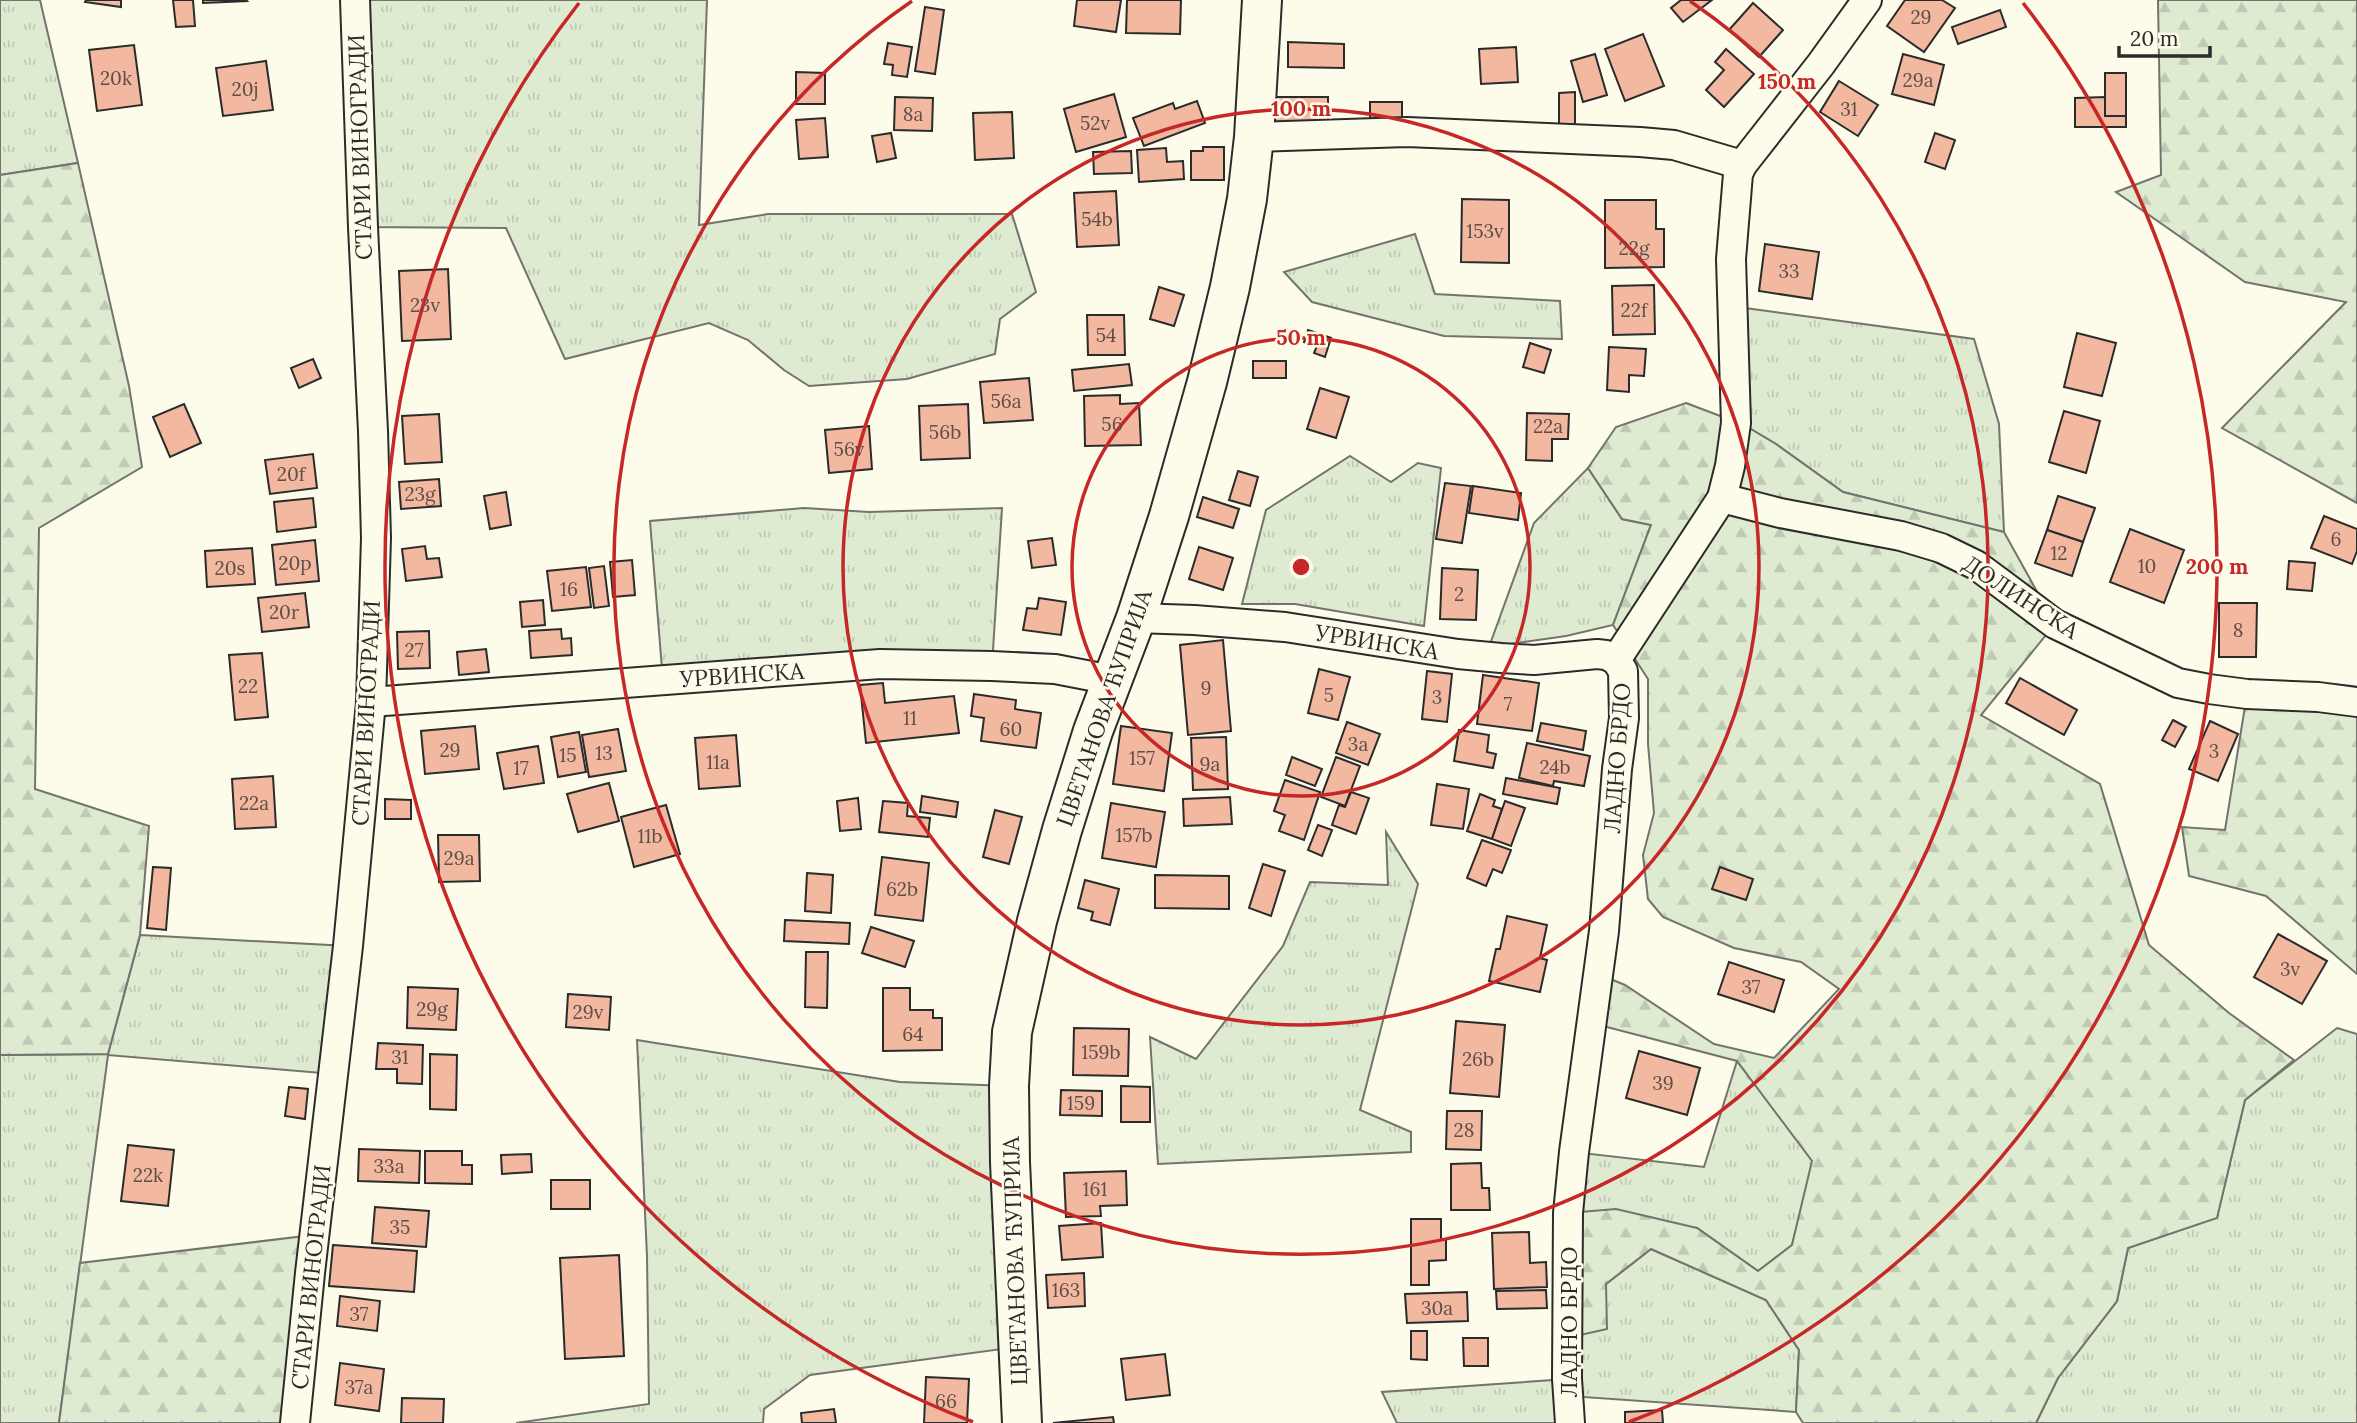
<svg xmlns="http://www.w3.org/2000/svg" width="2357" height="1423" font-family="Lora,serif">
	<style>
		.grass { fill: url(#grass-tufts); stroke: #74746e; stroke-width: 2 }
		.forest { fill: url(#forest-firs); stroke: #74746e; stroke-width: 2 }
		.building { fill: #f2b8a0; stroke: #2b2b2b; stroke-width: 2 }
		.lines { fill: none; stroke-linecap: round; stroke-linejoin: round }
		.street-casing { stroke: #2b2b2b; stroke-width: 32 }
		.secondary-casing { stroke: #2b2b2b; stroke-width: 42 }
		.street { stroke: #fdfbea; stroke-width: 28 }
		.secondary { stroke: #fdfbea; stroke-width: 38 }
		.ring { fill: none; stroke: #c62828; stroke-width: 3.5 }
		.labels { text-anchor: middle; stroke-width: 5; stroke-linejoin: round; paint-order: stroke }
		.number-label { font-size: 19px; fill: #5d4e48 }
		.street-label { font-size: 23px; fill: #2b2b2b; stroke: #fdfbea }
		.centre { fill: #c62828; stroke: #fdfbea; stroke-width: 3.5 }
		.ring-label { font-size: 21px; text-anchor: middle; font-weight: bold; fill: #c62828; stroke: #fdfbea; stroke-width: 5; stroke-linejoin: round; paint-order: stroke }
	</style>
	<defs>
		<pattern id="grass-tufts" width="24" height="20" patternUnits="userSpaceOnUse" patternTransform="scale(1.75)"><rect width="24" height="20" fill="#deebd1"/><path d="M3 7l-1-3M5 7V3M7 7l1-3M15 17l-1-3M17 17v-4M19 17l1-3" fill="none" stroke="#bfcab4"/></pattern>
		<pattern id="forest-firs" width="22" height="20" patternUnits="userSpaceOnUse" patternTransform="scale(1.75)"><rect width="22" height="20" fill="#deebd1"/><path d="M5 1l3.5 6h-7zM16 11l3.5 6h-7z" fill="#bfcab4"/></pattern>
	</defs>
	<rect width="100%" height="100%" fill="#fdfbea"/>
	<!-- grass -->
	<g class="grass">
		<polygon points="0,0 40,0 78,163 0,175"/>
		<polygon points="356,0 707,0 699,225 768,214 1012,214 1036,292 1000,319 995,354 907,379 809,386 784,370 748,340 709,323 565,359 506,228 363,227"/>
		<polygon points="1415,234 1435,294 1560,301 1562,339 1444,336 1312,302 1284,272"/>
		<polygon points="1745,308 1974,339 1999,424 2004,532 1843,492 1776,444 1744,425"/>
		<polygon points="1350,456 1391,482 1418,463 1441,468 1424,626 1295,604 1242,604 1266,510"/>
		<polygon points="1588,468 1622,519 1651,525 1613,625 1566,636 1489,647 1534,523"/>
		<polygon points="804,508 869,512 1002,508 992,666 663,681 650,521"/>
		<polygon points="1386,832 1418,884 1360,1110 1411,1132 1411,1152 1158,1164 1150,1037 1196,1059 1283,946 1310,882 1388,885"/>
		<polygon points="140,935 348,946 333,1074 108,1055 59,1423 0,1423 0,1055 108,1054"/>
		<polygon points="2337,1028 2357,1034 2357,1423 2036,1423 2058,1378 2117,1301 2128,1248 2217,1217 2245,1100"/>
		<polygon points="637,1040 900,1082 1009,1086 1017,1347 810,1375 764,1409 763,1423 516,1423 649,1404 647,1256"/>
		<polygon points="1737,1061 1813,1161 1792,1245 1758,1271 1697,1228 1569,1213 1574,1152 1704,1167"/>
		<polygon points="1651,1249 1766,1300 1799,1350 1796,1412 1570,1396 1572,1423 1397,1423 1382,1392 1567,1379 1567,1338 1606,1284"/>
	</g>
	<!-- forest -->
	<g class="forest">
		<polygon points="2158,0 2357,0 2357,503 2222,428 2346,302 2245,282 2116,192 2161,175"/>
		<polygon points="78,163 129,386 142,467 39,528 35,789 149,826 140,935 108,1054 0,1055 0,175"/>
		<polygon points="1686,403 1744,425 1776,444 1843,492 2004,532 2055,624 1981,715 2100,784 2149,945 2229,1013 2294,1060 2245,1100 2217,1218 2128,1248 2117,1301 2058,1378 2036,1423 1803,1423 1796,1412 1799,1350 1766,1300 1651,1249 1606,1284 1607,1329 1567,1338 1568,1213 1616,1209 1697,1228 1758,1271 1792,1245 1812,1161 1737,1061 1603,1026 1608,978 1625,985 1714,1044 1774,1058 1839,989 1801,962 1734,948 1663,917 1648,899 1643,855 1654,813 1648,744 1648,679 1613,625 1651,525 1622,519 1588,468 1616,427"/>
		<polygon points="2247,694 2357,703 2357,974 2266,896 2189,876 2182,827 2225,830"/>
		<polygon points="305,1236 295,1423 59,1423 80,1263"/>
	</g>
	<!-- building -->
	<g class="building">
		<polygon points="86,0 121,0 121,7 85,2"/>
		<polygon points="173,0 193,0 195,26 176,27"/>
		<polygon points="203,0 246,0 247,1 203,3"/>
		<polygon points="1077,0 1121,0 1116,32 1074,26"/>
		<polygon points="1127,0 1181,0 1180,34 1126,33"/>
		<polygon points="1681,0 1712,0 1683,22 1671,8"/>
		<polygon points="1905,0 1942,0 1955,8 1924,52 1887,26"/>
		<polygon points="1753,3 1783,30 1759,57 1729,30"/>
		<polygon points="925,7 944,10 935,74 915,71"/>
		<polygon points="2000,10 2006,27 1958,44 1952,27"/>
		<polygon points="1643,34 1664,86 1625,101 1605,49"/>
		<polygon points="1288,42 1344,44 1344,68 1288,67"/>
		<polygon points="888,43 912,47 907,77 892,75 893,65 884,64"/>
		<polygon points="134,45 142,105 97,111 89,50"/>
		<polygon points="1516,47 1518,82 1481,84 1479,49"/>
		<polygon points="1726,49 1754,74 1724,107 1706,90 1724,70 1715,62"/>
		<polygon points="1595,54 1607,95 1583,102 1571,61"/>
		<polygon points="1903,54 1944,65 1934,105 1892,94"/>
		<polygon points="266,61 273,110 223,116 216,68"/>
		<polygon points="796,72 825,73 825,104 796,104"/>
		<rect x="2105" y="73" width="21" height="43"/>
		<polygon points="1839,81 1878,105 1858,136 1820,112"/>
		<polygon points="1575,92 1575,125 1559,126 1559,93"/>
		<polygon points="1114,94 1126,137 1076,152 1064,109"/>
		<polygon points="895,97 933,98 932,131 894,130"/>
		<polygon points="1274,97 1328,97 1328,124 1274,123"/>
		<polygon points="2105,97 2105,116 2126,116 2126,127 2075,127 2075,98"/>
		<polygon points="1197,101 1205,123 1144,146 1133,118 1173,103 1175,109"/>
		<rect x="1370" y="102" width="32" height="20"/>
		<polygon points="1012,112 1014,158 975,160 973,113"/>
		<polygon points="825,118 828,157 799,159 796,120"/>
		<polygon points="891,133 896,158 877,162 872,136"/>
		<polygon points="1935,133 1955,140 1945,169 1925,162"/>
		<polygon points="1203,147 1224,147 1224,180 1191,180 1191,151 1203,151"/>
		<polygon points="1166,148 1167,162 1183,161 1184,179 1139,182 1137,150"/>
		<polygon points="1131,151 1132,173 1094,174 1093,152"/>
		<polygon points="1116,191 1119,245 1077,247 1074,193"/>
		<polygon points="1462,199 1509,200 1509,263 1461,262"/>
		<polygon points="1605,200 1656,200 1656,229 1664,229 1664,267 1605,268"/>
		<polygon points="1765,244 1819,252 1812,299 1759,291"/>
		<polygon points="448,269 451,339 402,341 399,271"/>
		<polygon points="1654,285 1655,334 1613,335 1612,286"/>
		<polygon points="1159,287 1184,295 1174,326 1150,319"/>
		<polygon points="1087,315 1124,315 1125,355 1088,355"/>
		<polygon points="1308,330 1331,338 1325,357 1314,353 1317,346 1304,342"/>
		<polygon points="2077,333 2116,343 2102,396 2064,387"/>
		<polygon points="1530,343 1551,350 1544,373 1523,367"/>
		<polygon points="1609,347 1646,349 1644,376 1629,375 1629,392 1607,390"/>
		<polygon points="313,359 321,378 299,388 291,368"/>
		<rect x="1253" y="361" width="33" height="17"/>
		<polygon points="1129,364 1132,385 1074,391 1072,370"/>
		<polygon points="1029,378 1033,420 984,423 980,382"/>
		<polygon points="1320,388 1349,397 1336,438 1307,429"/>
		<polygon points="1120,395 1120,404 1139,403 1141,445 1085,446 1084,396"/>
		<polygon points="184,404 201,443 170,457 153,417"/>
		<polygon points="968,404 970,458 921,460 919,406"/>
		<polygon points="2064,411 2100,421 2086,473 2049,462"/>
		<polygon points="1527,413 1569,414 1568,439 1552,439 1552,461 1526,460"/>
		<polygon points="439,414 442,462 405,464 402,416"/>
		<polygon points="869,426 872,469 829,473 825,430"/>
		<polygon points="313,454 317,488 270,494 265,460"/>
		<polygon points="1238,471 1258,477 1250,506 1229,500"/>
		<polygon points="439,479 441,506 401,509 399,482"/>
		<polygon points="1445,483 1471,486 1462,543 1436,539"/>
		<polygon points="1473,486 1521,493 1518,520 1469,513"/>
		<polygon points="506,492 511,525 490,529 484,496"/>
		<polygon points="2058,496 2095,508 2083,542 2047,530"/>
		<polygon points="1203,497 1239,509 1233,528 1197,517"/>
		<polygon points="313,498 316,527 277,532 274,502"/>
		<polygon points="2324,516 2357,529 2357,551 2352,564 2311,548"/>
		<polygon points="2130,529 2184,550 2164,603 2110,582"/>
		<polygon points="2047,530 2083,542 2072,576 2035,563"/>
		<polygon points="1052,538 1056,565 1032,568 1028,541"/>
		<polygon points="315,540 319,581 276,585 272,545"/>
		<polygon points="425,546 427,559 439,558 442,577 406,581 402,549"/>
		<polygon points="1199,547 1233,558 1223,590 1189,579"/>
		<polygon points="252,548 255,584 207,587 205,551"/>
		<polygon points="632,560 635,595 613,597 610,562"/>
		<polygon points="2289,561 2315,563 2312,591 2287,589"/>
		<polygon points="604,566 609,606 594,608 589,568"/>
		<polygon points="586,567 591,607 552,611 547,571"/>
		<polygon points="1442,568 1478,570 1476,620 1440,619"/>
		<polygon points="305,593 309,627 262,632 258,598"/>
		<polygon points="1039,598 1066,602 1061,635 1023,630 1027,608 1037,609"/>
		<polygon points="543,600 545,625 522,627 520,602"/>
		<polygon points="2219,603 2257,603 2256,657 2219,657"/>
		<polygon points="561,629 562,639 571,638 572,655 531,658 529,631"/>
		<polygon points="429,631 430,668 398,669 397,632"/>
		<polygon points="1223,640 1231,731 1188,735 1180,645"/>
		<polygon points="486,649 489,672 459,675 457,652"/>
		<polygon points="262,653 268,717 235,720 229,655"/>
		<polygon points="1319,669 1350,677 1338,720 1308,713"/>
		<polygon points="1427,671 1452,674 1447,722 1422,719"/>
		<polygon points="1483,675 1539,683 1532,731 1477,724"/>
		<polygon points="2020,678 2077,710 2064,735 2006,703"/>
		<polygon points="883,683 885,703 954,696 959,733 866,743 860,685"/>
		<polygon points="974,694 1016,700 1015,709 1041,713 1036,748 981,741 984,718 971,716"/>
		<polygon points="2173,720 2186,727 2175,747 2162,740"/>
		<polygon points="2210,721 2238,734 2218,781 2189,769"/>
		<polygon points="1347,722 1380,734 1368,765 1336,753"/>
		<polygon points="1541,723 1586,731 1583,750 1537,741"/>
		<polygon points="475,726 479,769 425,774 421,731"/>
		<polygon points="1121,726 1172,733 1164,791 1113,784"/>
		<polygon points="618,729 626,771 589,777 582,735"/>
		<polygon points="1459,730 1489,735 1487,752 1496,754 1493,768 1454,761"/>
		<polygon points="579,732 586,772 558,777 551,737"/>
		<polygon points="736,735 740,786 699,789 695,738"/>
		<polygon points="1226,737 1228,789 1193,790 1191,738"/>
		<polygon points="1527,743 1590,756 1584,786 1554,781 1553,786 1519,778"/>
		<polygon points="538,746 544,783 504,789 497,753"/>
		<polygon points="1292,757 1322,769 1315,786 1286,775"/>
		<polygon points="1336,757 1360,766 1345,806 1321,797"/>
		<polygon points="273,776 276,827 235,829 232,779"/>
		<polygon points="1506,778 1560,788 1557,804 1503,794"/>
		<polygon points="1285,780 1320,792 1304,840 1279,831 1285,815 1274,811"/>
		<polygon points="609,783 619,821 578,832 567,794"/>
		<polygon points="1437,784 1469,789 1463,829 1431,825"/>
		<polygon points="1351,792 1369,798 1356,834 1332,825 1339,805 1345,807"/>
		<polygon points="1480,794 1495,800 1493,806 1502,809 1492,839 1467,831"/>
		<polygon points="922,796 958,802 956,817 920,812"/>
		<polygon points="1230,797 1232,824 1184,826 1183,799"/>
		<polygon points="858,798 861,829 840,831 837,801"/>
		<polygon points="385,799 411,800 411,819 385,819"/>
		<polygon points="883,801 908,803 907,816 930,818 928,837 879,832"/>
		<polygon points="1505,801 1525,808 1511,846 1492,839"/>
		<polygon points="1111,803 1165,812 1156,867 1102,858"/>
		<polygon points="666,805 680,854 634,867 621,817"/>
		<polygon points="995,810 1022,817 1009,864 983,857"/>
		<polygon points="1318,825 1332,830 1322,856 1308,850"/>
		<polygon points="438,835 479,835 480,881 439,882"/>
		<polygon points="1482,840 1511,850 1502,873 1493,869 1486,886 1467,878"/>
		<polygon points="882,857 929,863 923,921 875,915"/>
		<polygon points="1263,864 1285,871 1271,916 1249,908"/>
		<polygon points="153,867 171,868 166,930 147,928"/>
		<polygon points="1720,867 1753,879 1746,900 1712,889"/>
		<polygon points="807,873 833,875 831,913 805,911"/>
		<polygon points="1155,875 1229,876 1229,909 1155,908"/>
		<polygon points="1085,880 1119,889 1110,925 1091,920 1093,912 1078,908"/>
		<polygon points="1507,916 1547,925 1540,958 1547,960 1540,992 1489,981 1496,949 1500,949"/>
		<polygon points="785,920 850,923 849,944 784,941"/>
		<polygon points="871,927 914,941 905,967 862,953"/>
		<polygon points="2278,934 2327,961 2302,1004 2254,977"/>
		<polygon points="806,952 828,952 827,1008 805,1007"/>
		<polygon points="1729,962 1784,980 1774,1012 1718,994"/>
		<polygon points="408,987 458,989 456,1030 407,1028"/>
		<polygon points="883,988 910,988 910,1010 933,1010 933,1018 942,1018 942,1050 883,1051"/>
		<polygon points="568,994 611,997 609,1030 566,1027"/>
		<polygon points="1456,1021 1505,1025 1499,1097 1450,1093"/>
		<polygon points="1074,1028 1129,1029 1128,1076 1073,1075"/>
		<polygon points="378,1043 423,1045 422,1084 397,1083 397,1069 376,1069"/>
		<polygon points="1639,1051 1700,1068 1687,1115 1626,1098"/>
		<polygon points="430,1054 457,1055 456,1110 430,1109"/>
		<polygon points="1121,1086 1150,1087 1150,1122 1121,1122"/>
		<polygon points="289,1087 308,1089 305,1119 285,1116"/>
		<polygon points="1061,1090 1102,1091 1102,1116 1060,1115"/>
		<polygon points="1447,1111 1482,1111 1481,1150 1446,1149"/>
		<polygon points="128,1145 174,1150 168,1206 121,1201"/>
		<polygon points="359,1149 420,1151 419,1183 358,1181"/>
		<polygon points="425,1151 462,1151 462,1165 472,1165 472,1184 425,1183"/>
		<polygon points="531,1154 532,1172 502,1174 501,1155"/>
		<polygon points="1481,1163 1482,1188 1489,1188 1490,1210 1451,1210 1451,1164"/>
		<polygon points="1126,1171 1127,1205 1100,1206 1101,1216 1066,1217 1064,1173"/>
		<rect x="551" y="1180" width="39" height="29"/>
		<polygon points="375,1207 429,1211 426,1247 372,1243"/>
		<polygon points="1411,1219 1441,1219 1441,1239 1446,1239 1446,1260 1429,1261 1429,1285 1411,1285"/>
		<polygon points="1101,1223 1103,1257 1062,1260 1059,1226"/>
		<polygon points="1529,1232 1530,1263 1546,1262 1547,1287 1494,1289 1492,1233"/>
		<polygon points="333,1245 417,1251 414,1292 329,1286"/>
		<polygon points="619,1255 624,1356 565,1359 560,1258"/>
		<polygon points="1084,1273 1085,1306 1048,1308 1046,1275"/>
		<polygon points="1546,1290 1547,1308 1497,1309 1496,1291"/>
		<polygon points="1467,1292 1468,1321 1407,1323 1405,1294"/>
		<polygon points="340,1296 380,1301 377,1331 337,1326"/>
		<polygon points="1411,1331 1427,1331 1427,1360 1411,1359"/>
		<polygon points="1463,1338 1488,1338 1488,1366 1464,1366"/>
		<polygon points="1165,1354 1170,1395 1126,1400 1121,1359"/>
		<polygon points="340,1363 384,1369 379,1411 335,1405"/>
		<polygon points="926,1377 969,1379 967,1423 924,1423"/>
		<polygon points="402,1398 444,1399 443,1423 401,1423"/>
		<polygon points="834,1409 836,1423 802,1423 801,1413"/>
		<polygon points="1662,1410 1663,1423 1625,1423 1625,1412"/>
		<polygon points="1113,1417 1114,1423 1053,1423"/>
	</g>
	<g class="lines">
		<defs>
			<g id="street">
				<polyline points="1254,137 1407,132 1640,142 1674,145 1742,165"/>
				<polyline points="1722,498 1780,513 1901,536 1941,548 1976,565 2055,624 2178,683 2209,689 2247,694 2318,697 2357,702"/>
				<polyline points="1136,618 1194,620 1285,627 1458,654 1501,658 1534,660 1597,654 1606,655 1616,660"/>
				<polyline points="371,702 880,664 992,666 1055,669 1112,680"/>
				<polyline points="295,1423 310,1273 348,946 371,702 376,538 373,431 363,227 355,0"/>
				<polyline points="1570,1423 1567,1379 1568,1213 1574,1152 1604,931 1617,769 1624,718 1623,671 1616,660 1722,498 1730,466 1736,423 1731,259 1738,174 1742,165 1821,64 1867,0"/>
			</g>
			<polyline id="secondary" points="1022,1423 1010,1162 1009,1086 1012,1032 1037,921 1062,830 1093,731 1136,618 1169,516 1207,382 1230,287 1247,199 1254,137 1262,0"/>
		</defs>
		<!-- street casing -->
		<use href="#street" class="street-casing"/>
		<!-- secondary casing -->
		<use href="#secondary" class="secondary-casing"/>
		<!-- street -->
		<use href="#street" class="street"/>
		<!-- secondary -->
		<use href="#secondary" class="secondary"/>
	</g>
	<!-- distance rings -->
	<g class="ring">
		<circle cx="1301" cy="567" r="229"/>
		<circle cx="1301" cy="567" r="458"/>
		<path d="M1690 1A687 687 0 1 1 912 1"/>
		<path d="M973 1422A916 916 0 0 1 579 3M2023 3A916 916 0 0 1 1629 1422"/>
	</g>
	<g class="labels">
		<!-- number labels -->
		<g class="number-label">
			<text x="1921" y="24">29</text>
			<text x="116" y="85">20k</text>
			<text x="1918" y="87">29a</text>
			<text x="245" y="96">20j</text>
			<text x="1849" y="116">31</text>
			<text x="913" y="121">8a</text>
			<text x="1095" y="130">52v</text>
			<text x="1097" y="226">54b</text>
			<text x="1485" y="238">153v</text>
			<text x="1634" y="255">22g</text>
			<text x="1789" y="278">33</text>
			<text x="425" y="312">23v</text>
			<text x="1634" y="317">22f</text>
			<text x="1106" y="342">54</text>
			<text x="1006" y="408">56a</text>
			<text x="1112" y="431">56</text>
			<text x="1548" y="433">22a</text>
			<text x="945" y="439">56b</text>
			<text x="849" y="456">56v</text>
			<text x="291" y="481">20f</text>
			<text x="420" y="501">23g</text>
			<text x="2336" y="546">6</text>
			<text x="2059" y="560">12</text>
			<text x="295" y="570">20p</text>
			<text x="2147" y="573">10</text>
			<text x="230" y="575">20s</text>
			<text x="569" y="596">16</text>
			<text x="1459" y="601">2</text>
			<text x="284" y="619">20r</text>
			<text x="2238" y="637">8</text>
			<text x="414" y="657">27</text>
			<text x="248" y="693">22</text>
			<text x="1206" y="695">9</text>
			<text x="1329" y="702">5</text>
			<text x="1437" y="704">3</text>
			<text x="1508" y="711">7</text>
			<text x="910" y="725">11</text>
			<text x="1011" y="736">60</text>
			<text x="1358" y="751">3a</text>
			<text x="450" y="757">29</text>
			<text x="2214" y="758">3</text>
			<text x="604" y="760">13</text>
			<text x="568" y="762">15</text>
			<text x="1142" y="765">157</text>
			<text x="718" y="769">11a</text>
			<text x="1210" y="771">9a</text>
			<text x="1555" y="774">24b</text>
			<text x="521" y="775">17</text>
			<text x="254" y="810">22a</text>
			<text x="1134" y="842">157b</text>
			<text x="650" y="843">11b</text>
			<text x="459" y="865">29a</text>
			<text x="902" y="896">62b</text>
			<text x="2290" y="976">3v</text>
			<text x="1751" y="994">37</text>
			<text x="432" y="1016">29g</text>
			<text x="588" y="1019">29v</text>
			<text x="913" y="1041">64</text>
			<text x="1101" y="1059">159b</text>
			<text x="400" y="1064">31</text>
			<text x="1478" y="1066">26b</text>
			<text x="1663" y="1090">39</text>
			<text x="1081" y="1110">159</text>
			<text x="1464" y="1137">28</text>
			<text x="389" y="1173">33a</text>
			<text x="148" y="1182">22k</text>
			<text x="1095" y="1196">161</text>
			<text x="400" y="1234">35</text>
			<text x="1066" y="1297">163</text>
			<text x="1437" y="1315">30a</text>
			<text x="359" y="1321">37</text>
			<text x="359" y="1394">37a</text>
			<text x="946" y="1408">66</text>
		</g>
		<!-- street labels -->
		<g class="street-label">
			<text transform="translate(360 147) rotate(-92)" y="8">СТАРИ ВИНОГРАДИ</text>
			<text transform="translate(2021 597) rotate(33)" y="8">ДОЛИНСКА</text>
			<text transform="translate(1377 642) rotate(9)" y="8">УРВИНСКА</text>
			<text transform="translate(742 675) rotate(-4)" y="8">УРВИНСКА</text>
			<text transform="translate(1104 708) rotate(-71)" y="8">ЦВЕТАНОВА ЋУПРИЈА</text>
			<text transform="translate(366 713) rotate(-87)" y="8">СТАРИ ВИНОГРАДИ</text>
			<text transform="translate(1617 758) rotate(-86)" y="8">ЛАДНО БРДО</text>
			<text transform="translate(1015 1261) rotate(-92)" y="8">ЦВЕТАНОВА ЋУПРИЈА</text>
			<text transform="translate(311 1277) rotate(-84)" y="8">СТАРИ ВИНОГРАДИ</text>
			<text transform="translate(1569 1322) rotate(-90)" y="8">ЛАДНО БРДО</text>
		</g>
	</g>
	<circle cx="1301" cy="567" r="10" class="centre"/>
	<g class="ring-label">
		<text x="1787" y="89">150 m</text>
		<text x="1301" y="116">100 m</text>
		<text x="1301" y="345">50 m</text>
		<text x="2217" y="574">200 m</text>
	</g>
	<!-- scale -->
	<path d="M2119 46v10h91v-10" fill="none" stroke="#2b2b2b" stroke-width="3.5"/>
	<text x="2130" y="46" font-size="21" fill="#2b2b2b" stroke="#fdfbea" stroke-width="5" paint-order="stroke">20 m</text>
</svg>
